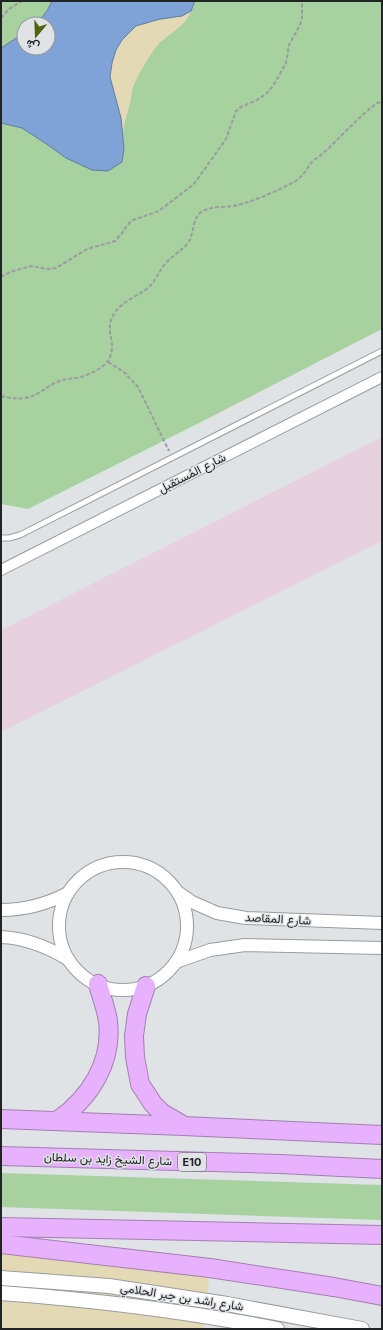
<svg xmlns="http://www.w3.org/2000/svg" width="383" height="1330" font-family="Inter,Vazirmatn,sans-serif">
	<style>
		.industrial { fill: #e7d1df }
		.green { fill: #a8d1a0; fill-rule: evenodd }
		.sand { fill: #e3d9b4 }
		.water { fill: #7fa3d7; stroke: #637da1 }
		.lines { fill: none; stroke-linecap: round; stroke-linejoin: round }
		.service-casing { stroke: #999c9f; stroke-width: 7 }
		.minor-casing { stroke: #999c9f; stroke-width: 12 }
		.tertiary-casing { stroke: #999c9f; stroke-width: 14 }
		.secondary-casing { stroke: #999c9f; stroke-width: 16 }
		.motorway-casing { stroke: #a37fb1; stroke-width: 20 }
		.path { stroke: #9a9c9f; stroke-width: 2; stroke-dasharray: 4 2; stroke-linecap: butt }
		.service { stroke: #fff; stroke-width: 5 }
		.minor { stroke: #fff; stroke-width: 10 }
		.tertiary { stroke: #fff; stroke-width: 12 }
		.secondary { stroke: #fff; stroke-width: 14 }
		.motorway { stroke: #e8b1fd; stroke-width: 18 }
		.labels { text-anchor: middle; stroke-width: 3; stroke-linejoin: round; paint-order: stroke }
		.shield { fill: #dfe3e6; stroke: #5b5d5e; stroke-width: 1 }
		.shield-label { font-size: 11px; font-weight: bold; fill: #222324 }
		.street-label { font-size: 12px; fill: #222324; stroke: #dfe3e6 }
	</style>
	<rect width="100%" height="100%" fill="#dfe3e6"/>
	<!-- industrial -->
	<polygon class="industrial" points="382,437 382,541 1,732 1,630"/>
	<!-- green -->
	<g class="green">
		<path d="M1,1H382V329L209,418L28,509L1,504ZM24,24H48V48H24Z"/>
		<polygon points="1,1173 382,1185 382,1220 1,1207"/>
	</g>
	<!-- sand -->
	<g class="sand">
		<path d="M191,11C185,28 168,33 157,46C150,54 134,81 132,91C131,95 131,99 130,103C128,113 124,122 123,133C120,114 113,97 110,79C108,65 116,45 126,36C129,33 133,28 137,26C155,18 175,21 191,11Z"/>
		<polygon points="1,1244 210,1268 204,1329 1,1329"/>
	</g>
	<!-- water -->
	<polygon class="water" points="52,1 195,1 191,11 182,16 160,19 136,26 122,40 116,50 112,63 110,77 121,118 124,149 122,162 108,171 92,170 66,158 48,145 22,128 1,123 1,48 24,33 24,48 48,48 48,24 36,24 47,11"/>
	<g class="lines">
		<defs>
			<polyline id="service" points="1,538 9,538 20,535 382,351"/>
			<polyline id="minor" points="1,570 382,377"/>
			<g id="tertiary">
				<circle cx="123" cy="926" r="64"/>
				<polyline points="179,893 192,902 217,913 246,918 382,923"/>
				<path d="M1,910C25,910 47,904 68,893"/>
				<path d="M1,937C26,938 48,947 69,960"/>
				<polyline points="176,962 210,950 245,945 382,948"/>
			</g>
			<g id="secondary">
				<polyline points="1,1278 109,1286 227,1304 362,1329"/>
				<path d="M1,1293C94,1300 186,1311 277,1329"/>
			</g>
			<g id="motorway">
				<polyline points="146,986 137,1014 134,1036 135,1057 140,1084 153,1104 162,1113 181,1124"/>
				<polyline points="1,1119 183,1126 382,1135"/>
				<path d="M57,1121C90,1098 113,1062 108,1021C106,1008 101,996 98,984"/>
				<polyline points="1,1156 280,1164 382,1169"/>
				<polyline points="1,1227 382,1235"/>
				<polyline points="1,1244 210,1268 334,1287 382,1296"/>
			</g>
		</defs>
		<!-- service casing -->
		<use href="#service" class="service-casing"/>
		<!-- minor casing -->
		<use href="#minor" class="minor-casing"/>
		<!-- tertiary casing -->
		<use href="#tertiary" class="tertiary-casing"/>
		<!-- secondary casing -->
		<use href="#secondary" class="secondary-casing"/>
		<!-- motorway casing -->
		<use href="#motorway" class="motorway-casing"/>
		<!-- path -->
		<g class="path">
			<polyline points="1,18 9,9 22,1"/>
			<polyline points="1,277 10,272 31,266 48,269 56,268 87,249 115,241 123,232 127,225 133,220 159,211 194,184 226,139 236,111 241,107 257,100 267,93 273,86 286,63 289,45 300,25 302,18 302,1"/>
			<polyline points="108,362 124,372 138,387 169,451"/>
			<path d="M1,396C9,398 17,399 25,398C39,396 47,385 60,381C67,378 74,379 81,377C90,374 107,367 110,357C117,340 102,329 116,311C124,301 137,296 148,288C157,280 158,272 165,264C172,256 181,251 188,243C194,235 192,220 200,213C210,205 227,208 238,205C257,200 277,191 294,182C303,177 306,169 312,162C318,157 325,152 331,146C346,131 360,116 377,103L382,102"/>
		</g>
		<!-- service -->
		<use href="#service" class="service"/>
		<!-- minor -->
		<use href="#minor" class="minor"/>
		<!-- tertiary -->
		<use href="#tertiary" class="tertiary"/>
		<!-- secondary -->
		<use href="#secondary" class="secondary"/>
		<!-- motorway -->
		<use href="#motorway" class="motorway"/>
	</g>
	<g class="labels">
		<!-- shield labels -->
		<rect class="shield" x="178" y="1153" width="28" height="18" rx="3"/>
		<g class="shield-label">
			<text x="192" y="1166">E10</text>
		</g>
		<!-- street labels -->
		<g class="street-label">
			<text transform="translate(192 473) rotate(-27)" y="4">شارع المُستقبل</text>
			<text transform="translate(278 919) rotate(3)" y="4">شارع المقاصد</text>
			<text transform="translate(108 1159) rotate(2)" y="4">شارع الشيخ زايد بن سلطان</text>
			<text transform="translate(182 1297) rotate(9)" y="4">شارع راشد بن جبر الحلامي</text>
		</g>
	</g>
	<!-- border -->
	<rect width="383" height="1330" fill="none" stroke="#222324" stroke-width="4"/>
	<!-- north arrow -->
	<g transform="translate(36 36) rotate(199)"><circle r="19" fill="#dfe3e6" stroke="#939698"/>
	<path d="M0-3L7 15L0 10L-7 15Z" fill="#50630d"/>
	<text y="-6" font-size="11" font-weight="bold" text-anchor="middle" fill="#222324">ش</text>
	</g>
</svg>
